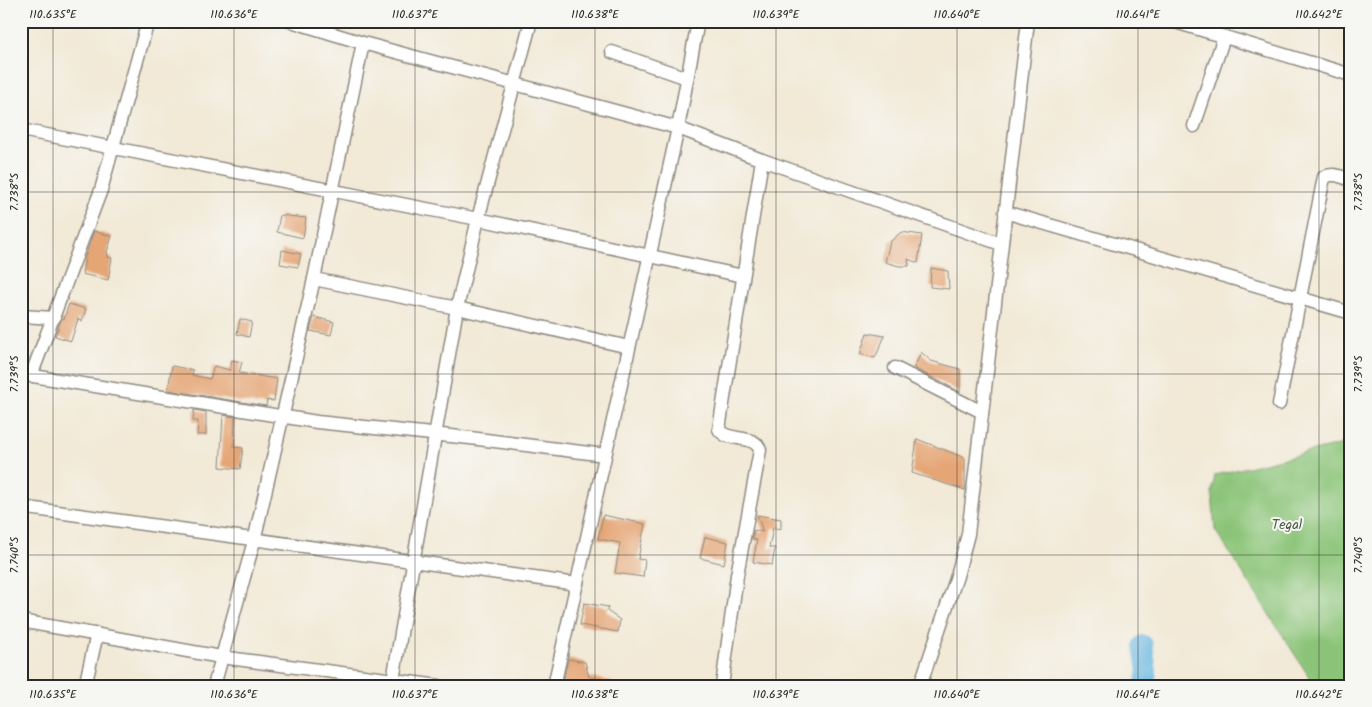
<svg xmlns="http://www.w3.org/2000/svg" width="1372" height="707" font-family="Kalam,sans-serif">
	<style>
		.green { fill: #8bc478; stroke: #5b7852 }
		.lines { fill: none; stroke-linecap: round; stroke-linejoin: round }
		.river { stroke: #66b6e1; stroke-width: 20 }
		.building { fill: #e5a574 }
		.street-casing { stroke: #8e8a80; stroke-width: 15 }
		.street { stroke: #fff; stroke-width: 12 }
		.ticks { fill: none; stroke: #2b2b2b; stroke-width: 1; stroke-opacity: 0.45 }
		.labels { text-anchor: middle; stroke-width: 4; stroke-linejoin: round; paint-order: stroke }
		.park-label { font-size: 14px; fill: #485942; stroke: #f6f6f2 }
		.neatline { fill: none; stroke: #2b2b2b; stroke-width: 2 }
		.ticks-label { font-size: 12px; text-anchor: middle; fill: #2b2b2b }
	</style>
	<rect width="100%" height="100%" fill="#f6f6f2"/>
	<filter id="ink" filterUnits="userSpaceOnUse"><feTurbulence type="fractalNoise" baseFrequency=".02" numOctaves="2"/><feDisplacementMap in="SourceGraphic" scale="10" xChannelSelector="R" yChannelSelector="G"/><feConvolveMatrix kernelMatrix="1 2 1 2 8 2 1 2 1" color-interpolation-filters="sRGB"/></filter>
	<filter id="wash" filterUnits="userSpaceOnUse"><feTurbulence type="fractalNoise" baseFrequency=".0096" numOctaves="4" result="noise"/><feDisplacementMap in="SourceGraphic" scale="20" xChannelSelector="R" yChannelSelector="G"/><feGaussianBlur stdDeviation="1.12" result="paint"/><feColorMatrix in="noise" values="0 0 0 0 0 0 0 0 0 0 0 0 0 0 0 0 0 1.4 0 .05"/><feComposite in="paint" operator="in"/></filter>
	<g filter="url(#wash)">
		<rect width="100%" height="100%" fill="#f2e9d6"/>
		<!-- green -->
		<polygon class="green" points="1351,442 1351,686 1315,686 1215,530 1212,493 1215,475"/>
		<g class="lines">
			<!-- river -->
			<polyline class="river" points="1143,645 1147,672 1144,686"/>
		</g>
		<g id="blocks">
			<!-- building -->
			<g class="building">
				<polygon points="280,215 306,218 303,238 277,232"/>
				<polygon points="94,231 112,236 107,252 108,257 112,258 108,280 82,274 85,257"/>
				<polygon points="901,232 922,235 918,263 908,259 909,266 899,266 885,262 890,242"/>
				<polygon points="282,250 301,254 298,267 280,264"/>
				<polygon points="931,268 948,271 949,289 930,287"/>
				<polygon points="69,304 86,309 82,321 78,319 71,341 55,336 62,318 64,319"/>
				<polygon points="314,317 334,322 331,335 310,331"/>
				<polygon points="240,319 252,322 249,337 237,334"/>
				<polygon points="867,333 885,336 875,358 860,354"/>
				<polygon points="921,352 931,361 960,369 960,392 914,368"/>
				<polygon points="232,360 242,362 239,373 277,379 274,401 267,400 266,406 168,390 172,366 193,370 192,375 210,379 214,366 230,370"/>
				<polygon points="194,410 206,412 206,435 197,435 198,421 193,421"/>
				<polygon points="223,415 235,417 234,447 243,448 240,469 220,467"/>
				<polygon points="917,439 965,458 965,490 912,473"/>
				<polygon points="603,515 645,524 638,559 645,560 643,577 615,573 620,543 598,539"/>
				<polygon points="757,515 781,519 781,529 773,528 769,548 775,548 772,565 753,562 757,540 752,539 754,530 763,532"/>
				<polygon points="705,537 728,542 724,564 700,558"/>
				<polygon points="584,603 608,607 607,611 620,620 618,632 580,625"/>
				<polygon points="568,659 585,662 589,677 611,681 611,686 563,684"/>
			</g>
		</g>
	</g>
	<g filter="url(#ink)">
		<use href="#blocks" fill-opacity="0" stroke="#8e8a80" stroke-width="1"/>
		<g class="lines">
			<defs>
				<g id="street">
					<polyline points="291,21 363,43 678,128 762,160 1001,244"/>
					<polyline points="1172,21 1351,75"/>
					<polyline points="612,52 687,78"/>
					<polyline points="1194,126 1224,37"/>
					<polyline points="21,130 478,219 743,276"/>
					<polyline points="1005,212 1351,313"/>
					<polyline points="314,279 457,308 629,347"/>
					<polyline points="21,316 54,318"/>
					<polyline points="895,368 982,412"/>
					<polyline points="21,374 317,422 470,438 605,455"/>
					<polyline points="31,376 101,190 148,21"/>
					<path d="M1279,404L1324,177C1333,172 1342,177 1351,180"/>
					<polyline points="21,507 577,584"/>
					<polyline points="21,621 221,657 439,686"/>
					<polyline points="85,686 97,634"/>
					<polyline points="214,686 254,541 314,279 363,43"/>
					<polyline points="392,686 457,308 478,219 531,21"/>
					<polyline points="554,686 678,128 698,21"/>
					<path d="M722,686L737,575L760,450C755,433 726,443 719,429L762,160"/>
					<polyline points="920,686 957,576 968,534 1028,21"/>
				</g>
			</defs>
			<!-- street casing -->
			<use href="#street" class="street-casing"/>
			<!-- street -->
			<use href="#street" class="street"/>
		</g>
	</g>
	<!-- ticks -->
	<path class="ticks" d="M53,21V686M234,21V686M415,21V686M595,21V686M776,21V686M957,21V686M1138,21V686M1319,21V686M21,192H1351M21,374H1351M21,555H1351"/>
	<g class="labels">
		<!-- park labels -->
		<g class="park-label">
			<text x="1287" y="529">Tegal</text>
		</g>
	</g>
	<!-- margin -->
	<rect width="1372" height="707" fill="none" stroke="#f6f6f2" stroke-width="55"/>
	<rect x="28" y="28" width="1316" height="652" class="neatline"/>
	<g class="ticks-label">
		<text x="53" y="18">110.635°E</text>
		<text x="234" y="18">110.636°E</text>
		<text x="415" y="18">110.637°E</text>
		<text x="595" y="18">110.638°E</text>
		<text x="776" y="18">110.639°E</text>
		<text x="957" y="18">110.640°E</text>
		<text x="1138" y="18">110.641°E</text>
		<text x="1319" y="18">110.642°E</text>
		<text transform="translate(14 192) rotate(-90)" y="4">7.738°S</text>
		<text transform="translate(1358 192) rotate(-90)" y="4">7.738°S</text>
		<text transform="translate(14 374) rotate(-90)" y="4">7.739°S</text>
		<text transform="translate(1358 374) rotate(-90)" y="4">7.739°S</text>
		<text transform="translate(14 555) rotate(-90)" y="4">7.740°S</text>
		<text transform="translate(1358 555) rotate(-90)" y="4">7.740°S</text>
		<text x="53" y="698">110.635°E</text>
		<text x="234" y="698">110.636°E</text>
		<text x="415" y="698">110.637°E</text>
		<text x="595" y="698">110.638°E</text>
		<text x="776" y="698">110.639°E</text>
		<text x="957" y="698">110.640°E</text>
		<text x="1138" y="698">110.641°E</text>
		<text x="1319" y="698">110.642°E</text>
	</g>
</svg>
